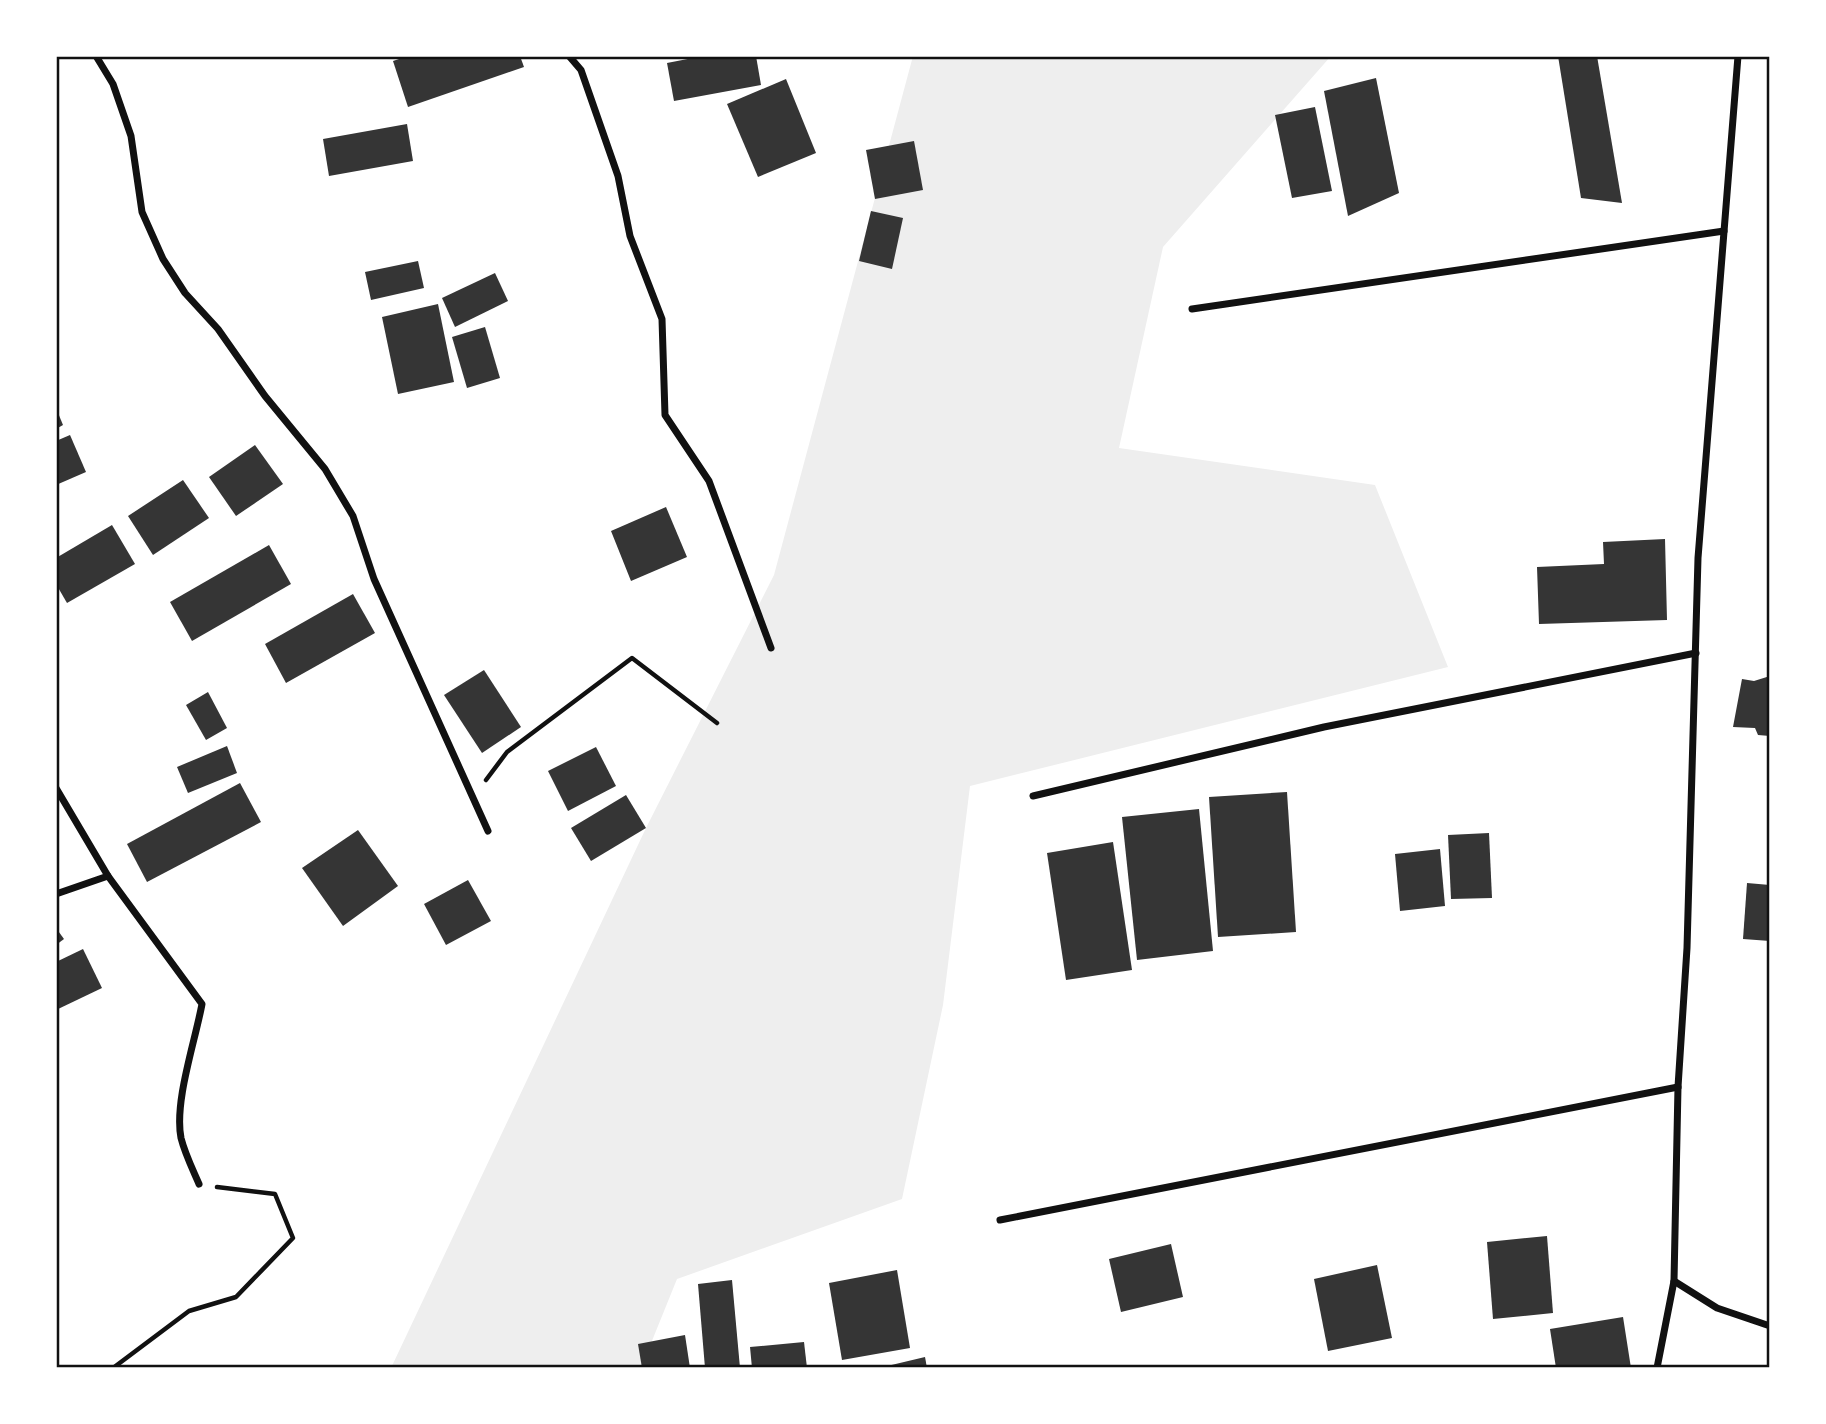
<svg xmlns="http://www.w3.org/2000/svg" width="1826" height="1424" font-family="'Fira Sans',sans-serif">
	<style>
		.green { fill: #eee }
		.building { fill: #353535 }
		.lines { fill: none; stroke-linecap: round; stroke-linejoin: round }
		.path { stroke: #111; stroke-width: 4.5 }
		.minor { stroke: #111; stroke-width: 7 }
		.neatline { fill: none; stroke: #111; stroke-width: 2.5 }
	</style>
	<rect width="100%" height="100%" fill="#fff"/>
	<!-- green -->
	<polygon class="green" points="913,56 1331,56 1163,247 1119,448 1375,485 1448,667 970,786 943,1005 902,1199 677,1279 641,1368 391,1368 646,828 774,575"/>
	<!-- building -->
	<g class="building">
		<polygon points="408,56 520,56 524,67 408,107 393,61"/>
		<polygon points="703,56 756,56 761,85 674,101 667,63"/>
		<polygon points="1558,56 1597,56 1622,203 1581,198"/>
		<polygon points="1376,78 1399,193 1348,216 1324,91"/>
		<polygon points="786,79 816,153 758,177 727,104"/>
		<polygon points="1315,107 1332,191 1292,198 1275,115"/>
		<polygon points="407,124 413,161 329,176 323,139"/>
		<polygon points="914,141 923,190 875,199 866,150"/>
		<polygon points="871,211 903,218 892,269 859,261"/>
		<polygon points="418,261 424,288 371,300 365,272"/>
		<polygon points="495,273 508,301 455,327 442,298"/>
		<polygon points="438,304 454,382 398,394 382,317"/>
		<polygon points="485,327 500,378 467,388 452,337"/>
		<polygon points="56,408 63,425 56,429"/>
		<polygon points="70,435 86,472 56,485 56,441"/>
		<polygon points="255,445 283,484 236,516 209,477"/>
		<polygon points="183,480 209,518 153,555 128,516"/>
		<polygon points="666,507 687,557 631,581 611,531"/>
		<polygon points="112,525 135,564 67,603 56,584 56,558"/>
		<polygon points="1665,539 1667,620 1539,624 1537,567 1604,564 1603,542"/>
		<polygon points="269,545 291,584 192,641 170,602"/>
		<polygon points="353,594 375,633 286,683 265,644"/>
		<polygon points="484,670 521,727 482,753 444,695"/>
		<polygon points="1770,676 1770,736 1758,735 1755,728 1733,727 1742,679 1754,681"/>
		<polygon points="208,692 227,728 206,740 186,705"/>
		<polygon points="227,746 237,773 188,793 177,767"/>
		<polygon points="596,747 616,786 568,811 548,771"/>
		<polygon points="240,783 261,822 147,882 127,844"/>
		<polygon points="1287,792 1296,932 1218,937 1209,797"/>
		<polygon points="626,795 646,828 591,861 571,828"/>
		<polygon points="1199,809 1213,951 1137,960 1122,817"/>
		<polygon points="358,830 398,886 343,926 302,868"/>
		<polygon points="1489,833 1492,898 1451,899 1448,835"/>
		<polygon points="1113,842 1132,970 1066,980 1047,853"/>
		<polygon points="1440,849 1445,906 1400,911 1395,854"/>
		<polygon points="468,880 491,921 446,945 424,904"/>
		<polygon points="1747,883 1770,885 1770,941 1743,939"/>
		<polygon points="56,928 64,939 56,945"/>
		<polygon points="83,949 102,988 56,1010 56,962"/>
		<polygon points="1547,1236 1553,1313 1493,1319 1487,1242"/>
		<polygon points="1171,1244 1183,1297 1121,1312 1109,1259"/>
		<polygon points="1377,1265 1392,1338 1328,1351 1314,1279"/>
		<polygon points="897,1270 910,1348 842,1360 829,1283"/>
		<polygon points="732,1280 740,1368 705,1368 698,1284"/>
		<polygon points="1623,1317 1631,1368 1556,1368 1550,1329"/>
		<polygon points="685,1335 690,1368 642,1368 638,1344"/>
		<polygon points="804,1342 807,1368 752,1368 750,1347"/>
		<polygon points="925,1357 927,1368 883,1368 883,1367"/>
	</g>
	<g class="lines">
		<!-- path -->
		<g class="path">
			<polyline points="486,780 507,752 632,658 717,723"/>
			<polyline points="113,1368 189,1311 236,1297 293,1238 275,1194 217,1187"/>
		</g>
		<!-- minor -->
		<g class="minor">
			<polyline points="96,56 113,84 131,136 142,212 163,259 185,293 218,329 265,396 325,469 353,516 374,579 488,831"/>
			<polyline points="569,56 581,70 618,176 630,236 662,319 665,415 709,481 771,648"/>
			<polyline points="1192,309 1724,231"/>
			<path d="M56,788L108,876L202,1004C195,1042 174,1102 181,1138C185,1154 193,1170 199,1184"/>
			<polyline points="1033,796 1324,727 1696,653"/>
			<polyline points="56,894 108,876"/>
			<polyline points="1000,1220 1678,1087"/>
			<polyline points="1674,1281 1717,1308 1770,1326"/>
			<polyline points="1657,1368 1674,1281 1678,1087 1687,948 1698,558 1738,56"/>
		</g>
	</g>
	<!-- border -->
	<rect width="1826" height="1424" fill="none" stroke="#ffffff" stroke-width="116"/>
	<rect x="58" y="58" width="1710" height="1308" class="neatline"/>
</svg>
